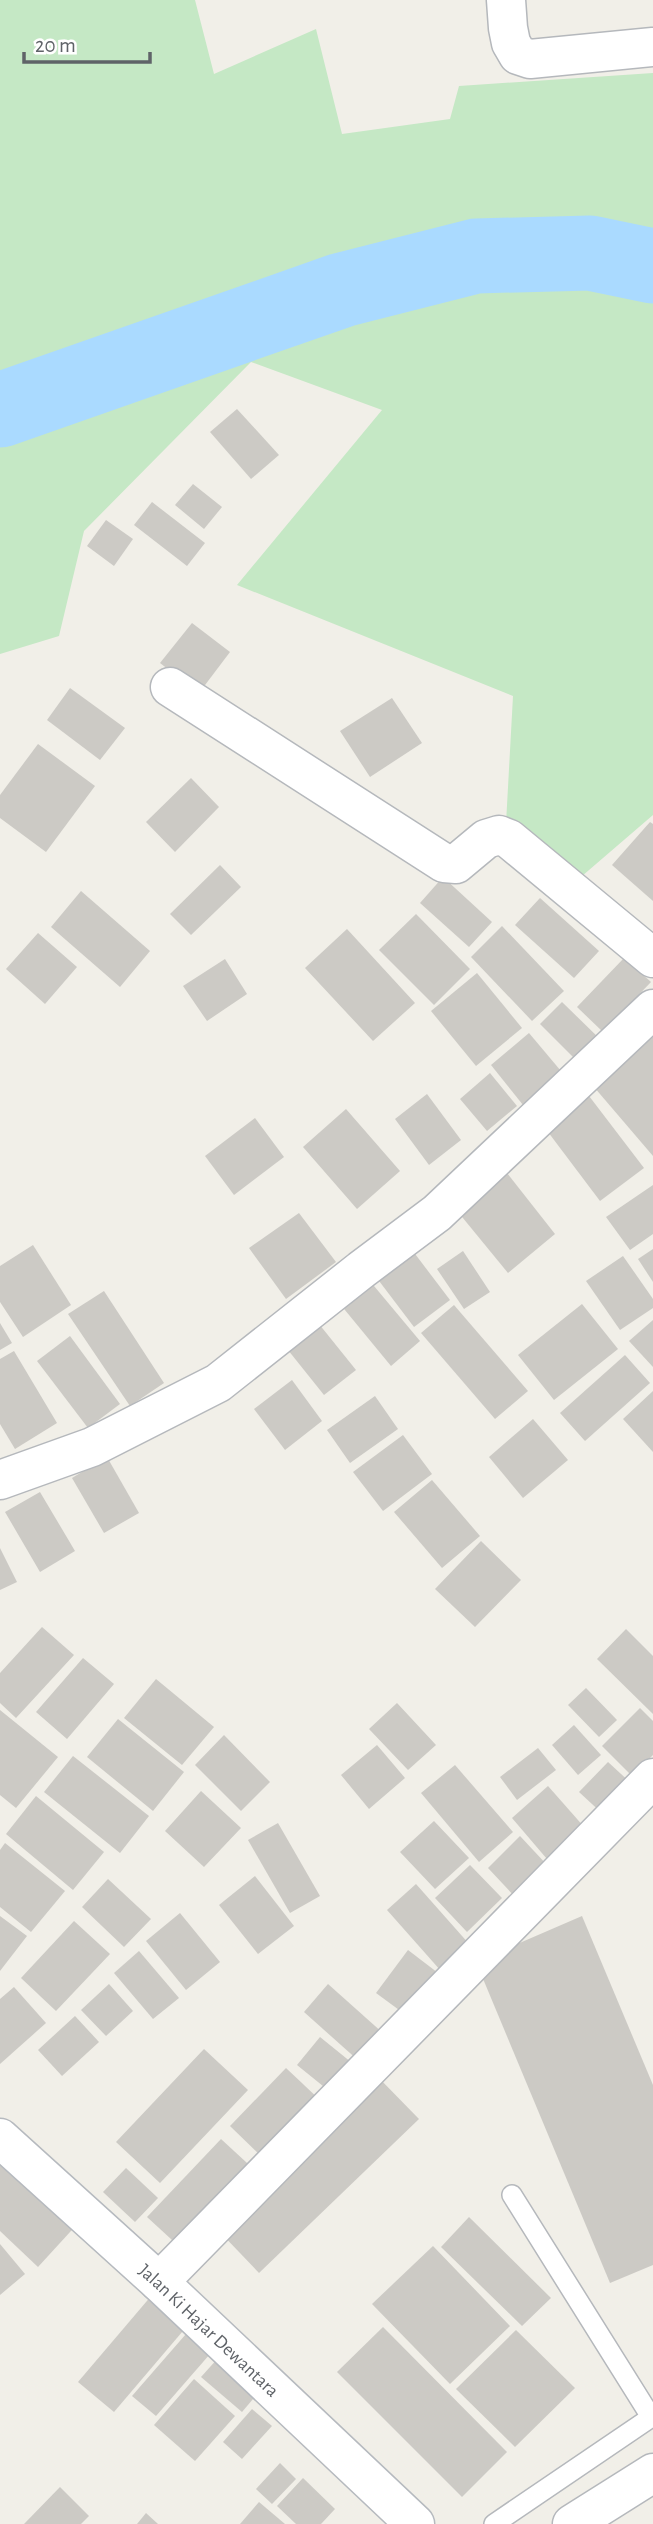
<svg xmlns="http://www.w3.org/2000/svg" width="653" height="2524" font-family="'Alegreya Sans',sans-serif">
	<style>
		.green { fill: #c5e8c5 }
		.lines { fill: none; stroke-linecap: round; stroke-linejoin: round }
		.river { stroke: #aadaff; stroke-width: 75 }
		.building { fill: #cccac5 }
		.lane-casing { stroke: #b5b8bc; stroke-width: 22 }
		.street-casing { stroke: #b5b8bc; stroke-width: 41 }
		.secondary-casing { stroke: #b6babf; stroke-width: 41 }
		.lane { stroke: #fff; stroke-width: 19 }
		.street { stroke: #fff; stroke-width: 38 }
		.secondary { stroke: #fff; stroke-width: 38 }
		.labels { text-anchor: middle; stroke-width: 5; stroke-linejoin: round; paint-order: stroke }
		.street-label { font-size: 19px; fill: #5f6368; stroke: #fff }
	</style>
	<rect width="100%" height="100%" fill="#f1efe8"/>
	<!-- green -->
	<polygon class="green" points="0,0 195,0 214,74 316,29 342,134 450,119 459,86 653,73 653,815 553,901 504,860 513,696 237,585 382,410 251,362 84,531 59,636 0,654"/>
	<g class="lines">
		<!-- river -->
		<polyline class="river" points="0,410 342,290 476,256 590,253 653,266"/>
	</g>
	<!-- building -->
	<g class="building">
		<polygon points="237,409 279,455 251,479 210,432"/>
		<polygon points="193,484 222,507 204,529 175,505"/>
		<polygon points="152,502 205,543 187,566 134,525"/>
		<polygon points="106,520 133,539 114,566 87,546"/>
		<polygon points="192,623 230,652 199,693 160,663"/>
		<polygon points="70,688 125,728 100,760 47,720"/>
		<polygon points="392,698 422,743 370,777 340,731"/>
		<polygon points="38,744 95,786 46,852 0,818 0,795"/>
		<polygon points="191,778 219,807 175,852 146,822"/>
		<polygon points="650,822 653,824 653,901 612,865"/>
		<polygon points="220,865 241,887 191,935 170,914"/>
		<polygon points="443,877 492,922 469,947 420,903"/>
		<polygon points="81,891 150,951 120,987 51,927"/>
		<polygon points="540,898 599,951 574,978 515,925"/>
		<polygon points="416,914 470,969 434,1005 379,950"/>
		<polygon points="502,926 564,991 532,1021 471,957"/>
		<polygon points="347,929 415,1003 373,1041 305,968"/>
		<polygon points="38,933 77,967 45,1004 6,969"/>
		<polygon points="624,958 651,982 603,1032 577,1007"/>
		<polygon points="225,959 247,994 207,1021 183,986"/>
		<polygon points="477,973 522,1028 476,1066 431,1011"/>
		<polygon points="562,1002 603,1042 581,1065 540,1024"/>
		<polygon points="529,1033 566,1077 527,1110 491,1065"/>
		<polygon points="653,1037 653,1156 594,1087"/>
		<polygon points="490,1073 517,1106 487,1131 460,1099"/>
		<polygon points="586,1092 644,1168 600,1201 542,1124"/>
		<polygon points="427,1094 461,1140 429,1165 395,1119"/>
		<polygon points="346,1109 400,1171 357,1209 303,1147"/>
		<polygon points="255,1118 284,1157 234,1195 205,1156"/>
		<polygon points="507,1173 555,1234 508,1273 458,1212"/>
		<polygon points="653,1185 653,1234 630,1250 606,1217"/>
		<polygon points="299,1213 336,1262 286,1299 249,1248"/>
		<polygon points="406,1242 450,1300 414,1327 370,1269"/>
		<polygon points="33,1245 71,1305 23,1337 0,1302 0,1266"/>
		<polygon points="653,1249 653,1282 638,1259"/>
		<polygon points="463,1251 490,1292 464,1309 437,1269"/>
		<polygon points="623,1256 653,1299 653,1308 620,1330 586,1281"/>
		<polygon points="369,1280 420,1341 391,1366 340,1304"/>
		<polygon points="104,1291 164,1383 130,1406 68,1314"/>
		<polygon points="582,1304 618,1349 554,1400 518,1355"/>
		<polygon points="454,1305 528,1391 495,1419 421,1333"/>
		<polygon points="653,1320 653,1367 629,1341"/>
		<polygon points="0,1323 12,1343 0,1350"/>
		<polygon points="319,1324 356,1370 324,1395 288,1350"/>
		<polygon points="70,1336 120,1404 88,1428 37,1361"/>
		<polygon points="14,1351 57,1423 15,1449 0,1424 0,1359"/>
		<polygon points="625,1355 650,1383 585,1441 560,1413"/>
		<polygon points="292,1380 322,1421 285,1450 254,1409"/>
		<polygon points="653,1391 653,1452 623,1419"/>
		<polygon points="375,1396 398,1429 350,1463 327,1430"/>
		<polygon points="533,1419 568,1460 523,1498 489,1457"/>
		<polygon points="403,1435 432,1474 383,1511 353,1472"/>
		<polygon points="107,1457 139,1513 104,1533 72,1478"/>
		<polygon points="432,1480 480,1536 442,1568 394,1512"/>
		<polygon points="40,1492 75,1551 40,1572 5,1512"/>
		<polygon points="481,1541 521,1580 475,1627 435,1589"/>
		<polygon points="0,1548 17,1582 0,1590"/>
		<polygon points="42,1627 74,1655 16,1718 0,1703 0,1673"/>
		<polygon points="626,1629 653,1656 653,1714 597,1659"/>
		<polygon points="83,1658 114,1684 67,1739 36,1712"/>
		<polygon points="156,1679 214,1727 182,1765 124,1718"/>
		<polygon points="586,1688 617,1720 599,1737 568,1705"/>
		<polygon points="397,1703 436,1745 408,1770 369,1729"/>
		<polygon points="640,1708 653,1721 653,1755 632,1776 602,1746"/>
		<polygon points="0,1710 58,1757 16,1808 0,1795"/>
		<polygon points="118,1719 184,1772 153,1811 87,1757"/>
		<polygon points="574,1725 601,1755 578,1775 552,1745"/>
		<polygon points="224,1735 270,1782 241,1811 195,1765"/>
		<polygon points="377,1745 405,1778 369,1809 341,1775"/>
		<polygon points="538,1748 556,1770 517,1800 500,1777"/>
		<polygon points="73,1756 149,1816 120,1853 44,1792"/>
		<polygon points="608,1762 633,1785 605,1816 579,1792"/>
		<polygon points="455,1765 513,1832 479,1862 421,1793"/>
		<polygon points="548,1786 585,1828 547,1859 512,1818"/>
		<polygon points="201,1791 241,1828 204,1867 165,1831"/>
		<polygon points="36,1796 104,1852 73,1890 6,1834"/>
		<polygon points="434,1821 469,1858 435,1889 400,1852"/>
		<polygon points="278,1823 320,1896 290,1913 248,1840"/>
		<polygon points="520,1836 548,1866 516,1898 488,1868"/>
		<polygon points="5,1843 65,1891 31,1932 0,1907 0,1850"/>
		<polygon points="470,1865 502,1898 467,1932 435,1898"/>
		<polygon points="255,1876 294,1926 258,1954 219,1905"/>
		<polygon points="108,1879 151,1919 124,1947 82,1907"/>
		<polygon points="416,1884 470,1945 441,1971 387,1910"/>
		<polygon points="180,1913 220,1962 186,1990 146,1941"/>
		<polygon points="0,1916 27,1936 0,1971"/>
		<polygon points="582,1916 653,2085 653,2265 610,2283 476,1962"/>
		<polygon points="74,1921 110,1954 56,2011 21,1978"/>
		<polygon points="408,1950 442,1976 410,2018 376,1993"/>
		<polygon points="139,1951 179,1998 153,2019 114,1973"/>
		<polygon points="109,1984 133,2011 106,2036 81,2010"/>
		<polygon points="328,1984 384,2034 360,2062 304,2012"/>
		<polygon points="14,1987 46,2023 0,2064 0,1999"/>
		<polygon points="75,2016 99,2042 62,2076 38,2050"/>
		<polygon points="320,2037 362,2071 339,2099 297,2065"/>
		<polygon points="204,2049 248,2090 160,2183 116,2142"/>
		<polygon points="286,2068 321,2101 265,2160 230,2126"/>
		<polygon points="376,2075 419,2119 259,2273 217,2229"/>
		<polygon points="221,2139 258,2173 184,2251 147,2217"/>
		<polygon points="0,2146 81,2220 38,2267 0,2231"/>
		<polygon points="126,2168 158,2198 135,2222 103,2192"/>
		<polygon points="469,2217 551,2298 522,2326 441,2247"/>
		<polygon points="0,2244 25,2274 0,2295"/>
		<polygon points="433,2246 510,2326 450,2384 372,2304"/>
		<polygon points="152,2295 188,2325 114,2412 78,2382"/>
		<polygon points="383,2327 507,2452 462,2497 337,2372"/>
		<polygon points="516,2330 575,2388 515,2447 456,2389"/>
		<polygon points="186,2334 210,2354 156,2416 132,2396"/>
		<polygon points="219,2357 259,2392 242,2412 201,2377"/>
		<polygon points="194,2379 235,2416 195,2461 154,2425"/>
		<polygon points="252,2409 272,2426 242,2459 223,2442"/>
		<polygon points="280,2463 296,2479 272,2504 256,2489"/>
		<polygon points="303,2478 335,2509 321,2524 296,2524 277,2506"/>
		<polygon points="60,2487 89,2516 81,2524 24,2524"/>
		<polygon points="259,2502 285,2524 240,2524"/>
		<polygon points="146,2513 158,2524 137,2524"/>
	</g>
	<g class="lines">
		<defs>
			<g id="lane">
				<polyline points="512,2195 651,2417"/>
				<polyline points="494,2524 653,2416"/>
			</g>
			<g id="street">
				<polyline points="506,0 508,28 511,43 518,55 530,59 653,47"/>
				<polyline points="170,687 444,863 456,864 486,839 499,835 509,839 653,958"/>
				<polyline points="0,1480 92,1447 218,1383 361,1270 437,1213 653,1009"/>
				<polyline points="159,2282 653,1778"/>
				<polyline points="572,2524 653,2473"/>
			</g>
			<g id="secondary">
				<path id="s1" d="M0,2138L159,2282L415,2524"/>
			</g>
		</defs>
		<!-- lane casing -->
		<use href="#lane" class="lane-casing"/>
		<!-- street casing -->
		<use href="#street" class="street-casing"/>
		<!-- secondary casing -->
		<use href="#secondary" class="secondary-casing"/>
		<!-- lane -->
		<use href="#lane" class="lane"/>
		<!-- street -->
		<use href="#street" class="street"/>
		<!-- secondary -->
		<use href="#secondary" class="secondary"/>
	</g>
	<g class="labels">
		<!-- street labels -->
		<g class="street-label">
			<text dy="7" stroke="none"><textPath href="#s1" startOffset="284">Jalan Ki Hajar Dewantara</textPath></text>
		</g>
	</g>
	<!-- scale -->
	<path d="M24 52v10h126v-10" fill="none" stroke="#5f6368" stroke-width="3.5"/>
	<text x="35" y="52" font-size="21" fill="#5f6368" stroke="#ffffff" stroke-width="5" paint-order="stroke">20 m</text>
</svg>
